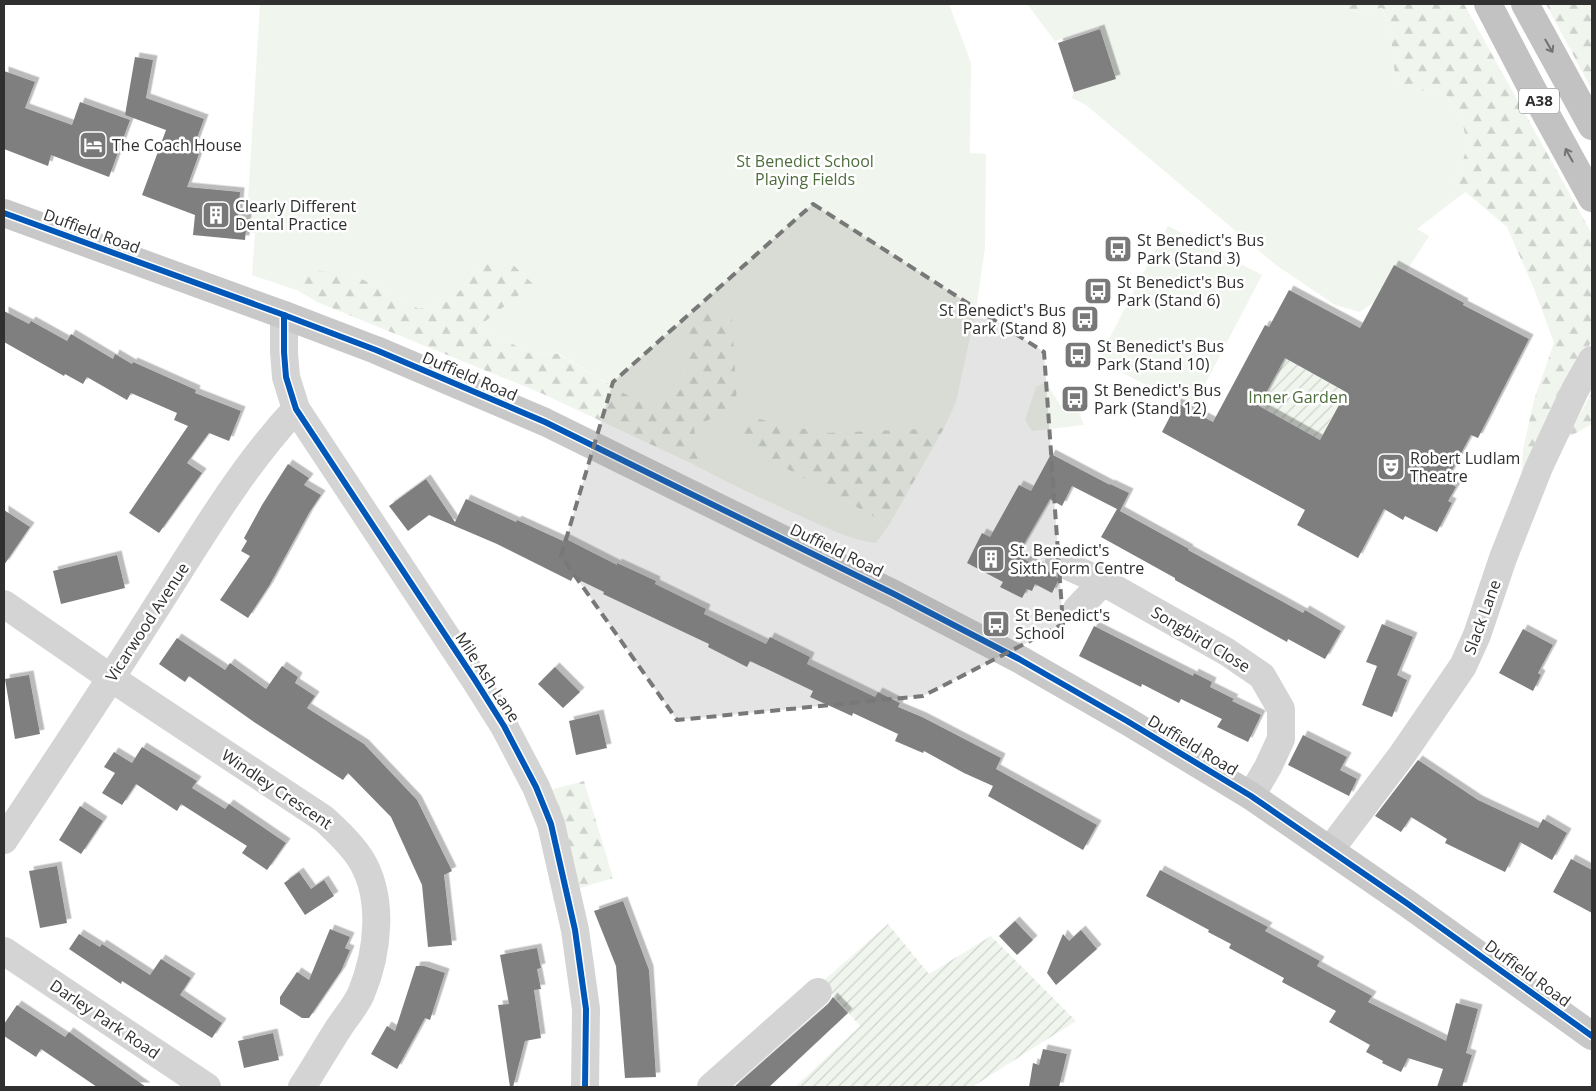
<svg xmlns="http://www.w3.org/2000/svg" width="1596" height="1091" font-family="'Open Sans',sans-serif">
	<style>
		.green { fill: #f0f5ed }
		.forest { fill: url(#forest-firs) }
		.garden { fill: url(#garden-furrows) }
		.building { fill: #7f7f7f; fill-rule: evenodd; filter: url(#shadow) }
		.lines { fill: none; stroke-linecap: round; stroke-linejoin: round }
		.minor { stroke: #d4d4d4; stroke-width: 28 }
		.major { stroke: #c8c8c8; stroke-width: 28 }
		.highway { stroke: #c2c2c2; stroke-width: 28 }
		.cycleway-casing { stroke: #fff; stroke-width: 9 }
		.cycleway { stroke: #0057b8; stroke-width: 6 }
		.oneway { stroke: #727272 }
		.marked { fill: #787878; fill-opacity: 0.2; stroke: #787878; stroke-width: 4; stroke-dasharray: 10 6; stroke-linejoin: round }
		.labels { text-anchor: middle; stroke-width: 5; stroke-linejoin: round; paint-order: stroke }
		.shield { fill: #fff; stroke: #6e6e6e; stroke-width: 1 }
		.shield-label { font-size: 15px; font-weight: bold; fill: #303030 }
		.poi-label { font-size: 16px; fill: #303030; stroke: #fff; text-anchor: start }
		.park-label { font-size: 16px; fill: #4e6d3c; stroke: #fff }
		.street-label { font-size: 16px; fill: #303030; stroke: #fff }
	</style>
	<defs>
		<pattern id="forest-firs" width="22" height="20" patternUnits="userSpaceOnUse" patternTransform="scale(1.25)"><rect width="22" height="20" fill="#f0f5ed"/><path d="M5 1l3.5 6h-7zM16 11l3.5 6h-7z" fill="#ced2cc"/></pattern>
		<pattern id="garden-furrows" width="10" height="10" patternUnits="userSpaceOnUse" patternTransform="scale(1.25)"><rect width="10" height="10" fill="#f0f5ed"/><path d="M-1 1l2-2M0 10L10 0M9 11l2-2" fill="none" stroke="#ced2cc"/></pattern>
		<filter id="shadow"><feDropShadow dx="4.5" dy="-4.5" stdDeviation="0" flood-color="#0004"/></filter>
	</defs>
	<rect width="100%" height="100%" fill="#fff"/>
	<!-- green -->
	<g class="green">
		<path d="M260,4H949L971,63L970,153L986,154L985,248L976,310L956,402L944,428L824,433L759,419L771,460L889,525L876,543C850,540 827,528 803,517C766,501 730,484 695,465L698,459L684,360L685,381L675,398H632L560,354L529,353L479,326L532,284L480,266L453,299L419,309L352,274L295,283L299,291L252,275L255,233L246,232Z"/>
		<polygon points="1027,4 1344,4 1351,12 1381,8 1389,23 1397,91 1427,90 1445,93 1462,122 1468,145 1455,183 1465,192 1417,229 1429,236 1406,272 1394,265 1375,301 1360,312 1335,305 1276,265 1086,105 1072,98 1074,92 1116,79 1099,26 1055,41"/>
		<polygon points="1168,226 1262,275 1192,409 1098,360"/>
		<polygon points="1046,382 1065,413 1077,408 1084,425 1032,431 1025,420 1036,387"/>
	</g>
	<!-- forest -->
	<g class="forest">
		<polygon points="1344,4 1464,4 1592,234 1592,340 1521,483 1523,450 1534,400 1554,343 1535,291 1507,227 1455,183 1468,145 1462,122 1445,93 1427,90 1397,92 1389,23 1382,8 1351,12"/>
		<polygon points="1546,4 1592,4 1592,90"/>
		<polygon points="508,260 533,284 479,326 529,353 559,354 632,398 675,398 685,381 684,360 685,325 708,307 732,319 737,406 694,427 698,459 695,465 541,393 317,302 299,291 295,283 310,270 352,274 419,309 453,299 480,266"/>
		<polygon points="1592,392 1592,424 1567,438"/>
		<polygon points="759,419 824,433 944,428 889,525 771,460 736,426"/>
		<polygon points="584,781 613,878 577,889 543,792"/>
	</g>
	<!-- garden -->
	<g class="garden">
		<polygon points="1289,351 1301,367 1329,383 1348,388 1327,426 1353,441 1345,455 1259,406"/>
		<polygon points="888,924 929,974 991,936 1076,1021 972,1087 795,1087 860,1026 822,982"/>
	</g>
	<!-- building -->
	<g class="building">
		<polygon points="1100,29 1116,79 1074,92 1058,43"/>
		<polygon points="135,57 153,60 146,98 204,119 192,152 199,154 187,187 240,192 238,217 247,218 245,240 193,235 195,215 142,195 166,130 125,115"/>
		<polygon points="4,71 35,82 25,108 72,125 80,102 130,120 109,177 51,155 48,166 4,149"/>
		<path d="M1394,265L1464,303L1463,305L1529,339L1478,438L1471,435L1446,481L1456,487L1448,501L1452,503L1437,532L1405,516L1403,520L1384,509L1358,558L1297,525L1305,510L1162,432L1177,403L1213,422L1265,325L1269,327L1289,290L1360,328ZM1285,358L1346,392L1320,440L1259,406Z"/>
		<polygon points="4,311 29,324 31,321 67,341 71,334 113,359 115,354 132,364 133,362 196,390 195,393 241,411 229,441 209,433 187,463 202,473 159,533 129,513 188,426 174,420 177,413 131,393 127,400 87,377 83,384 65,374 64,376 4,342"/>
		<polygon points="1051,454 1110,485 1110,484 1129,493 1120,511 1189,549 1188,550 1285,603 1303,613 1305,610 1341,631 1325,659 1288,639 1287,642 1251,622 1175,580 1175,578 1101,537 1117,509 1072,486 1062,506 1050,499 1017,556 1046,570 1059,579 1052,593 1035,584 1032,591 1027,589 1022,598 1000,587 1003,582 967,563 982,533 990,537 1019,485 1031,491"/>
		<polygon points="288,464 309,478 304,485 321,495 309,513 269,586 248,618 220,600 250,556 241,551 247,541 244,538 262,505"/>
		<polygon points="426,479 455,522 466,499 516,522 517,520 563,541 564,538 617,565 617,563 656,581 655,584 706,609 704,614 766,644 770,637 810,657 807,664 875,697 878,692 900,703 898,707 922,717 1001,758 996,769 1097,825 1083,850 988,796 993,786 964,773 924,751 923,753 895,741 898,734 853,713 852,716 810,697 813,691 750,661 747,667 708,647 709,644 603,594 604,592 573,577 571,581 497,544 429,515 408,531 389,506"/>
		<polygon points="4,510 30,527 4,565"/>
		<polygon points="117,555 125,588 61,604 53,571"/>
		<polygon points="1382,624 1413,637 1397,675 1407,680 1392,717 1362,705 1377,666 1366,662"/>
		<polygon points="1094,626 1193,676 1194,673 1212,682 1210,687 1234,699 1232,701 1261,715 1248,742 1217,727 1222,719 1181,699 1179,703 1142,684 1141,687 1079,656"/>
		<polygon points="1523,629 1553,645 1538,673 1541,675 1533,691 1499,673"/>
		<polygon points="177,638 225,670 230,663 266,689 282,666 298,677 295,683 315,696 307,708 364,744 417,800 452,871 444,875 452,945 428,947 422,885 391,817 348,773 343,780 254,722 189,676 185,682 159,664"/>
		<polygon points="555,667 580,692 563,708 538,684"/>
		<polygon points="29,675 40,734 15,739 5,679"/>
		<polygon points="599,714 607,748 576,755 569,721"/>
		<polygon points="1303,735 1347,757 1340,770 1357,779 1349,796 1288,765"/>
		<polygon points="142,747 197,781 192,788 225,809 229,804 286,843 267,870 242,853 247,846 181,804 177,811 136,784 122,805 102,793 115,773 104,767 114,752 132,763"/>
		<polygon points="1418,760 1478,800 1538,828 1543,819 1567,833 1552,860 1520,842 1505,872 1445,843 1447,839 1411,817 1401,832 1375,816"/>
		<polygon points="80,806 103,821 81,854 59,840"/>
		<polygon points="1571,859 1592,870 1592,913 1553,892"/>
		<polygon points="57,866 67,923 40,928 29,871"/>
		<polygon points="1160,870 1268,927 1265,931 1320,961 1317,966 1372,996 1368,1002 1446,1041 1456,1003 1478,1009 1466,1053 1472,1055 1462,1087 1437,1087 1443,1069 1408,1058 1401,1072 1382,1063 1383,1061 1366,1052 1370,1045 1329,1022 1336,1011 1282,982 1284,978 1229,948 1231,944 1208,932 1209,930 1146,896"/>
		<polygon points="299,872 311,889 324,880 334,896 305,915 284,883"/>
		<polygon points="623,901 649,970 656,1077 625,1078 616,966 594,911"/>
		<polygon points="1015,921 1033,940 1017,955 999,936"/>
		<polygon points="330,929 350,937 345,948 350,950 341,971 309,1018 302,1018 280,1004 280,997 297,972 309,980"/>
		<polygon points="1081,930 1097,949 1056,985 1047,973 1063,934 1069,941"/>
		<polygon points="79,934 100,947 102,944 150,975 161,959 191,978 180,995 222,1023 212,1038 122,981 121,984 69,949"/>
		<polygon points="537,948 541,968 537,969 541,989 534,990 541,1038 525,1041 513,1087 510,1087 498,1005 509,1004 500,955"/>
		<polygon points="416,966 424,966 445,973 430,1020 425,1018 397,1069 371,1054 387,1026 395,1031"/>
		<polygon points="833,997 848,1013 769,1087 734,1087 828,1004"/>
		<polygon points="17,1005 65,1037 69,1032 146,1087 97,1087 41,1049 36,1057 4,1036 4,1024"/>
		<polygon points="273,1033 279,1060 244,1068 238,1041"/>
		<polygon points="1043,1049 1067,1054 1059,1087 1029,1087 1033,1063 1039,1065"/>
	</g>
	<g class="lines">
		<!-- minor -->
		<g class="minor">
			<polyline points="284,315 284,352 286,377 296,409 475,680 504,726 536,787 551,824 575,930 586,1009 585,1087"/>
			<polyline points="1059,562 1103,582 1227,652 1262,676 1281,709 1281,739 1268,767 1251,796"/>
			<path d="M4,604L111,678L324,819C337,831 350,843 360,858C385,897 378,953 361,994C356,1005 347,1016 340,1026C327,1046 315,1067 302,1087"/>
			<polyline points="1077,609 1103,582"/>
			<path d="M4,840C54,765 104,690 152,614C197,544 239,470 296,409"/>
			<polyline points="1330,850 1402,755 1463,666 1477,635 1503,558 1539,467 1575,390 1592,360"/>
			<polyline points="4,951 207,1087"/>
			<polyline points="711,1087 818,992"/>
		</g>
		<!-- major -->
		<polyline class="major" points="4,213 284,315 376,350 545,422 894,594 1019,659 1127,721 1251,796 1408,904 1592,1036"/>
		<!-- highway -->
		<g class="highway">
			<polyline points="1488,4 1530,85 1592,198"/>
			<polyline points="1525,4 1592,126"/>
		</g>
		<defs>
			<g id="cycleway">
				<polyline points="4,213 284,315 376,350 545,422 894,594 1019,659 1127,721 1251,796 1408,904 1592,1036"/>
				<polyline points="284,315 284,352 286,377 296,409 475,680 504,726 536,787 551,824 575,930 586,1009 585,1087"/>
			</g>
		</defs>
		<!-- cycleway casing -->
		<use href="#cycleway" class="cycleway-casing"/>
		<!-- cycleway -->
		<use href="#cycleway" class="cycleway"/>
	</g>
	<!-- one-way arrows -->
	<defs><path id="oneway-shaft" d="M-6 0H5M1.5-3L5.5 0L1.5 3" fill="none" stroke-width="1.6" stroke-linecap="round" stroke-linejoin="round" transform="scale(1.25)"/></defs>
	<g class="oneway">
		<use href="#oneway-shaft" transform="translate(1549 46) rotate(60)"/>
		<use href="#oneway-shaft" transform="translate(1569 155) rotate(-119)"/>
	</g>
	<!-- marked area -->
	<path class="marked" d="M813,204L1044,352L1063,624L923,696L677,720L561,556L613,382Z"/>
	<!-- icons -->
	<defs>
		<symbol id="hotel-square" viewBox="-11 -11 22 22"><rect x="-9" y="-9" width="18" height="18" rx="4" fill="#787878" stroke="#fff"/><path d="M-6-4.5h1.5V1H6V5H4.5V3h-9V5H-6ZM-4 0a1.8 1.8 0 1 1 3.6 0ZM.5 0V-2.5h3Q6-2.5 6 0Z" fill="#fff"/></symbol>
		<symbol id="building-square" viewBox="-11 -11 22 22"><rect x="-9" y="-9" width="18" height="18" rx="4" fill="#787878" stroke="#fff"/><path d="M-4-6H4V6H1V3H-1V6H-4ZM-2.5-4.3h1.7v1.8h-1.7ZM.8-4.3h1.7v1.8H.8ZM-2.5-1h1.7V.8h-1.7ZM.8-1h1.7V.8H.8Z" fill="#fff"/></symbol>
		<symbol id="bus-square" viewBox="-11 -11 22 22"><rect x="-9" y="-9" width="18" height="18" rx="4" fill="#787878" stroke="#fff"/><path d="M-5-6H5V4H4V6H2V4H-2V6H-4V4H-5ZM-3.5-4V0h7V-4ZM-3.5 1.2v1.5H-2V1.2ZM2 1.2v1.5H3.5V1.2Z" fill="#fff"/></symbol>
		<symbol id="theatre-square" viewBox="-11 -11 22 22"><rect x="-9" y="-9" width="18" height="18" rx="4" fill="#787878" stroke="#fff"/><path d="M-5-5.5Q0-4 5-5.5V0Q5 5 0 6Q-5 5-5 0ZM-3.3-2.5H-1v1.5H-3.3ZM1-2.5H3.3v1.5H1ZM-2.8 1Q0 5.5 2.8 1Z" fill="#fff"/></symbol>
	</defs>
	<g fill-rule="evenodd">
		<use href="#hotel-square" x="77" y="129" width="32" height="32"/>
		<use href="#building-square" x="200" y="199" width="32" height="32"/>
		<use href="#bus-square" x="1102" y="233" width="32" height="32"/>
		<use href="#bus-square" x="1082" y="275" width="32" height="32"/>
		<use href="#bus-square" x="1069" y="303" width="32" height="32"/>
		<use href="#bus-square" x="1062" y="339" width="32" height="32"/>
		<use href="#bus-square" x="1059" y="383" width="32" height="32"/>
		<use href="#theatre-square" x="1375" y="451" width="32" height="32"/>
		<use href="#building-square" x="975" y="543" width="32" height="32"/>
		<use href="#bus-square" x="980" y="608" width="32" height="32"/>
	</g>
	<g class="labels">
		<!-- shield labels -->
		<rect class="shield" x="1519" y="88.5" width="40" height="25" rx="4"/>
		<g class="shield-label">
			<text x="1539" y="106">A38</text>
		</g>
		<!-- poi labels -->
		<g class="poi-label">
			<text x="112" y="151">The Coach House</text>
			<text x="235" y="212">Clearly Different<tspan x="235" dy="18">Dental Practice</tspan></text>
			<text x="1137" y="246">St Benedict's Bus<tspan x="1137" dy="18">Park (Stand 3)</tspan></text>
			<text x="1117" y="288">St Benedict's Bus<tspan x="1117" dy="18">Park (Stand 6)</tspan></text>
			<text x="1066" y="316" text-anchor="end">St Benedict's Bus<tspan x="1066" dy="18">Park (Stand 8)</tspan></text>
			<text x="1097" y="352">St Benedict's Bus<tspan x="1097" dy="18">Park (Stand 10)</tspan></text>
			<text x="1094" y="396">St Benedict's Bus<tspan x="1094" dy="18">Park (Stand 12)</tspan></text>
			<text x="1410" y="464">Robert Ludlam<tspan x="1410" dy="18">Theatre</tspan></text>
			<text x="1010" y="556">St. Benedict's<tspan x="1010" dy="18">Sixth Form Centre</tspan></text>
			<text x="1015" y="621">St Benedict's<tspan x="1015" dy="18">School</tspan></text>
		</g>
		<!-- park labels -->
		<g class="park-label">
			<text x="805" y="167">St Benedict School<tspan x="805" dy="18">Playing Fields</tspan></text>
			<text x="1298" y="403">Inner Garden</text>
		</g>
		<!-- street labels -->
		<g class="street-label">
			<text transform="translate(92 231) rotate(20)" y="6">Duffield Road</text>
			<text transform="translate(470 376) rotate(23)" y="6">Duffield Road</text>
			<text transform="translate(837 550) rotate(26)" y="6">Duffield Road</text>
			<text transform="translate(1482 617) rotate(-70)" y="6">Slack Lane</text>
			<text transform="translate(147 622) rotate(-57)" y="6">Vicarwood Avenue</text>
			<text transform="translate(1201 639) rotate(31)" y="6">Songbird Close</text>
			<text transform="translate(488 677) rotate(57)" y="6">Mile Ash Lane</text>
			<text transform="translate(1193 745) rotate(31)" y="6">Duffield Road</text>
			<text transform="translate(277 789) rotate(34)" y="6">Windley Crescent</text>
			<text transform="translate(1528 973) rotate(36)" y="6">Duffield Road</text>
			<text transform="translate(105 1019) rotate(34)" y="6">Darley Park Road</text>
		</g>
	</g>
	<!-- border -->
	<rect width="1596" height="1091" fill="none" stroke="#303030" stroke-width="10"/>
</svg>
